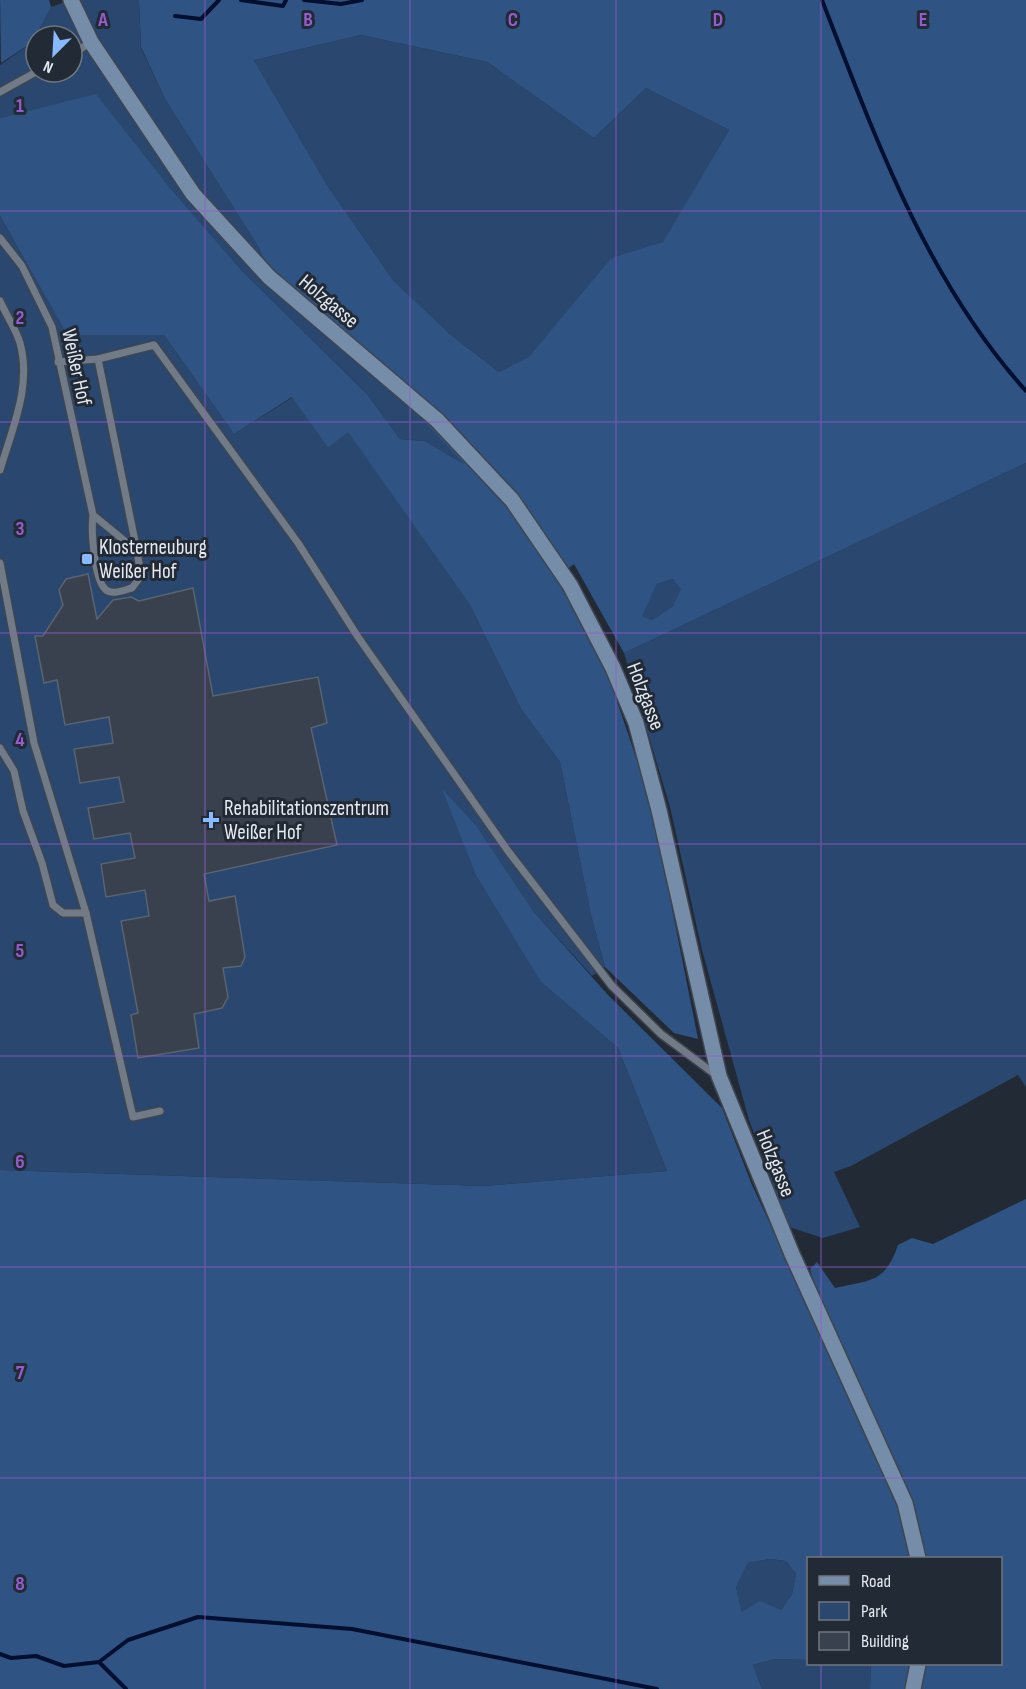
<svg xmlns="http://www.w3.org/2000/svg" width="1026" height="1689" font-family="'Sofia Sans Condensed',sans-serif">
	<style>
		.green { fill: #29476f }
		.forest { fill: #2f5382; fill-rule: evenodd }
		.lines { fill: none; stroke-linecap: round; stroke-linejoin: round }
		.stream { stroke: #000f2f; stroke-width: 4 }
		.building { fill: #38414d; stroke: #5a6370; stroke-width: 1.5 }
		.lane-casing { stroke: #3f464f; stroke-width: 10 }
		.secondary-casing { stroke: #3f464f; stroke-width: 18 }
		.lane { stroke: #717b87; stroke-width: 7 }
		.secondary { stroke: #768daa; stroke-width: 15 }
		.grid { fill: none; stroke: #965ccc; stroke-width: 1.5; stroke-opacity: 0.55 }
		.poi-dot { fill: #89bafc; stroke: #222a35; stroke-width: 2 }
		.labels { text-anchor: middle; stroke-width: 6; stroke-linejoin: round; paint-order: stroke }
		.street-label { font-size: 21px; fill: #e5eaf1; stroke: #222a35 }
		.poi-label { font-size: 21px; fill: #e5eaf1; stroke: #222a35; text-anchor: start }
		.grid-label { font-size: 20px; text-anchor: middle; font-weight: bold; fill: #965ccc; stroke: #222a35; stroke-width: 6; stroke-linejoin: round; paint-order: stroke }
	</style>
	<rect width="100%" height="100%" fill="#222a35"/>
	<!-- green -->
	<g class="green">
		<polygon points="71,0 139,0 141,48 165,99 259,248 275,291 411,407 466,465 425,441 400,439 367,394 244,273 171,189 96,95 0,118 0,65 33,42 36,36 36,72 72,72 72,36 36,36 51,7"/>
		<polygon points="361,35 487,62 594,138 646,88 729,130 663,243 611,258 529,358 499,372 451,335 393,280 327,185 254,60"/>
		<polygon points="0,216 67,335 164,335 234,434 293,397 328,448 348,431 470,605 521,709 560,762 591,915 605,967 592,976 534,912 476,825 443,791 541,982 618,1048 667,1171 484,1186 0,1170"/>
		<polygon points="1026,463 1026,1087 1018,1075 851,1166 834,1172 860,1227 823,1238 789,1227 749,1120 702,950 670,807 624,653"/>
		<polygon points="673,579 682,589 673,606 652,620 641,616 657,584"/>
		<polygon points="770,1559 786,1561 796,1574 792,1594 781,1610 742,1612 736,1587 748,1563"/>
		<polygon points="775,1659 808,1660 808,1664 871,1664 870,1689 762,1689 753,1665"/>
	</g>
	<!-- forest -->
	<g class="forest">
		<polygon points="0,0 49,0 51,7 33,42 1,63"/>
		<path d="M139,0H1026V463L624,653L574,564L557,577L601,654L644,781L657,833L698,1039L674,1033L605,967L591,915L560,762L521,709L470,605L348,432L328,448L292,397L234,434L164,335H67L0,216V118L96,94L171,189L244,273L367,394L400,439L425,441L464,464L411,407L275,291L259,248L165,99L141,47ZM361,35L487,62L594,138L646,88L729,130L663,242L611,258L529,357L499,372L451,335L393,280L327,185L254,60ZM673,579L681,589L673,606L652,620L642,616L657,584Z"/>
		<path d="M442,789L476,825L534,912L608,995L722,1108L752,1185L811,1312L820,1305L810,1269L817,1262L835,1288C871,1280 885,1283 898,1245L912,1238L933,1244L1026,1199V1689H870L871,1664H1000V1558H808V1660L775,1659L753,1665L762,1689H0V1170L484,1186L667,1171L618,1048L541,982L476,875ZM770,1559L786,1561L796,1574L792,1594L781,1610L760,1601L742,1612L736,1587L748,1563Z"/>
	</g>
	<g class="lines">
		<!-- stream -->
		<g class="stream">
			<polyline points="241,0 283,6 286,0"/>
			<polyline points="304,0 341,4 362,0"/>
			<path d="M822,0C875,137 926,280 1026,391"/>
			<polyline points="175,16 201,19 219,0"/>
			<polyline points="0,1654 11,1658 36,1656 64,1666 99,1662 126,1689"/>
			<polyline points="99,1662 128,1640 198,1617 352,1629 657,1689"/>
		</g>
	</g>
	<!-- building -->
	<polygon class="building" points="88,574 97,619 113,600 131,597 139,601 193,588 213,696 318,677 327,723 311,728 337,845 204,874 209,901 235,896 245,957 241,966 223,968 228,997 222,1008 194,1014 199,1048 138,1058 131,1015 138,1013 121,921 149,916 145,890 106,897 101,864 135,858 130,833 94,839 88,808 124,802 119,777 80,783 74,749 113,743 109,717 65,725 57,680 44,683 35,636 43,636 63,605 59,590 66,579"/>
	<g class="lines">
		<defs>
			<g id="lane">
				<polyline points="72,54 90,43"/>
				<polyline points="0,92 36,72"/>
				<path d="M0,238L22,266L52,327L93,515C91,530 94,578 105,589C112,596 124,590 132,588L141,576L137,551L93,515"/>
				<path d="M0,301C6,315 16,329 20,343C32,386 12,429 0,470"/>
				<polyline points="98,359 137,551"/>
				<polyline points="58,362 98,359 154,345 298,543 358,637 508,851 612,986 661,1034 716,1075"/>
				<polyline points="0,563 34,743 86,913 133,1117 160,1111"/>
				<polyline points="0,748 14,771 23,811 42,863 53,905 63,913 86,913"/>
			</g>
			<g id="secondary">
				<polyline points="71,0 91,42 193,194 269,277 437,420 512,500 570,585 613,668 636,723 659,810 719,1076 792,1254 905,1503 918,1558"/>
				<polyline points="913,1689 918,1664"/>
			</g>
		</defs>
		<!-- lane casing -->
		<use href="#lane" class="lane-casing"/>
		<!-- secondary casing -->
		<use href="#secondary" class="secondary-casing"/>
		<!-- lane -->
		<use href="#lane" class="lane"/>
		<!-- secondary -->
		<use href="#secondary" class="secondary"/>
	</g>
	<!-- grid -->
	<path class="grid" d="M205,0V1689M410,0V1689M616,0V1689M821,0V1558M0,211H1026M0,422H1026M0,633H1026M0,844H1026M0,1056H1026M0,1267H1026M0,1478H1026M821,1664V1689"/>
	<!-- markers -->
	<g class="poi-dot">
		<rect x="81" y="553" width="12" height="12" rx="3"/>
		<path d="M208 811h6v6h6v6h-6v6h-6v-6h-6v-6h6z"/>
	</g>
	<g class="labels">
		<!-- street labels -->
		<g class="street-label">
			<text transform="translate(329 301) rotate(40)" y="7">Holzgasse</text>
			<text transform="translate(77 367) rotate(78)" y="7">Weißer Hof</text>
			<text transform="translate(646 696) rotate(69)" y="7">Holzgasse</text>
			<text transform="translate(776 1163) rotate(68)" y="7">Holzgasse</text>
		</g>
		<!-- poi labels -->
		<g class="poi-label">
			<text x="99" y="554">Klosterneuburg<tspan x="99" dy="24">Weißer Hof</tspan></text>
			<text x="224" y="815">Rehabilitationszentrum<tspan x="224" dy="24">Weißer Hof</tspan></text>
		</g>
	</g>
	<g class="grid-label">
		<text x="103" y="26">A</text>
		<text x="308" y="26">B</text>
		<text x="513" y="26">C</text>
		<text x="718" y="26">D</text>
		<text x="923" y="26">E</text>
		<text x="20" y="112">1</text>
		<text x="20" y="324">2</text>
		<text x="20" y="535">3</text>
		<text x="20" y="746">4</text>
		<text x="20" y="957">5</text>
		<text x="20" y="1168">6</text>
		<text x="20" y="1379">7</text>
		<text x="20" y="1590">8</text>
	</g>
	<!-- legend -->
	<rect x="807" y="1557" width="195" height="108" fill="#222a35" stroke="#707780" stroke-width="1.5"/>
	<rect x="819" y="1576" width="30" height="9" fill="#768daa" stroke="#707780" stroke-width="1.5"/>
	<text x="861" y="1587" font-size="18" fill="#e5eaf1">Road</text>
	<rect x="819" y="1602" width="30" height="18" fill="#29476f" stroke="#707780" stroke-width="1.5"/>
	<text x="861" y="1617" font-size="18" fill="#e5eaf1">Park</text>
	<rect x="819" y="1632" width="30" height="18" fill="#38414d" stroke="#707780" stroke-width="1.5"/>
	<text x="861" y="1647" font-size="18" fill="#e5eaf1">Building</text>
	<!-- north arrow -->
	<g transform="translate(54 54) rotate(204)"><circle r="28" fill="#222a35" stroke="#707780" stroke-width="1.5"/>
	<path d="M0-4.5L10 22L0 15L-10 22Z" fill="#89bafc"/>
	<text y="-9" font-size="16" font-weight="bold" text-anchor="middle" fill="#e5eaf1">N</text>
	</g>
</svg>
